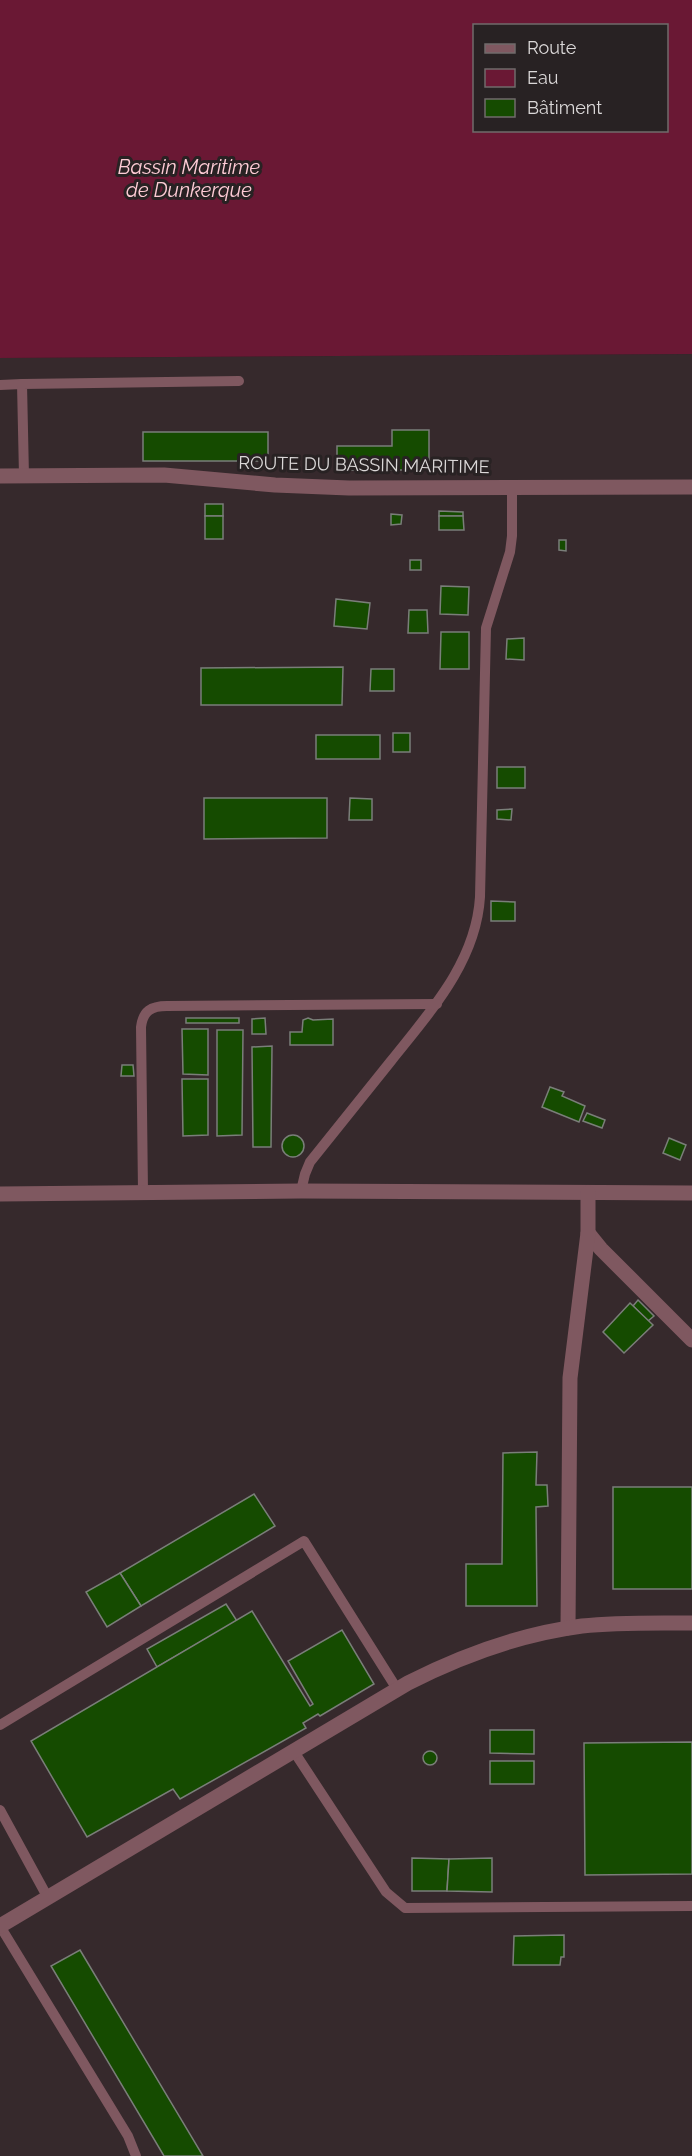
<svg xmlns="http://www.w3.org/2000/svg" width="692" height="2156" font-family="Raleway,sans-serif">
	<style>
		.built { fill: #36292c }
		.water { fill: #6a1834; fill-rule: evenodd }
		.building { fill: #154b00; stroke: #7a7e79; stroke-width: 1.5 }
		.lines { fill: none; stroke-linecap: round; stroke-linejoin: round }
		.lane { stroke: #7f5860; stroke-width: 10 }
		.street { stroke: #7f5860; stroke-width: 15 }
		.labels { text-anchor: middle; stroke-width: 6; stroke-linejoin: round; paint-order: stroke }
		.street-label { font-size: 18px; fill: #dbd8d8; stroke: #282223 }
		.water-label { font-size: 20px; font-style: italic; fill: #ffccd6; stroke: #282223 }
	</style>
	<rect width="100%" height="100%" fill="#282223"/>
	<!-- built -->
	<polygon class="built" points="692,354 692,2156 0,2156 0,358"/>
	<!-- water -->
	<path class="water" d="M0,0H692V354L0,358ZM474,26H666V130H474Z"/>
	<!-- building -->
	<g class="building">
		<polygon points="392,430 429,430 429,470 337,470 337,446 392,446"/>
		<rect x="143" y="432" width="125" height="29"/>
		<rect x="205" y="504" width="18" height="12"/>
		<polygon points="439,511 463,512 463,516 439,516"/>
		<polygon points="391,514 402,515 401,524 391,525"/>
		<rect x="205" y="516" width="18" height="23"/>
		<polygon points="439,516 463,516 464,530 439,530"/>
		<polygon points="559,540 566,540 566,551 559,550"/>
		<rect x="410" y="560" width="11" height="10"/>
		<polygon points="441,586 469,587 468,615 440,614"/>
		<polygon points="336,599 370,603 367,629 334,626"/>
		<polygon points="409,610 427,610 428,633 408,633"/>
		<polygon points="441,632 469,632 469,669 440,669"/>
		<polygon points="524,638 524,660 506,659 507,639"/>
		<polygon points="343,667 342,705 201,705 201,668"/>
		<polygon points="371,669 394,669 394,691 370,691"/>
		<rect x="393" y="733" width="17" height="19"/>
		<rect x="316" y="735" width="64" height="24"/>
		<rect x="497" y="767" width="28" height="21"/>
		<polygon points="204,798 327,798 327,838 204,839"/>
		<polygon points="350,798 372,799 372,820 349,820"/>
		<polygon points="512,809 511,820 497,819 497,810"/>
		<polygon points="491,901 515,902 515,921 491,921"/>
		<rect x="186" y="1018" width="53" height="5"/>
		<polygon points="265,1018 266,1034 252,1034 252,1019"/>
		<polygon points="308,1018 313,1020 333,1019 333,1045 290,1045 290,1032 302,1032 303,1020"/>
		<polygon points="182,1029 208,1029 208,1075 183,1074"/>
		<polygon points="217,1030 243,1030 242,1135 217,1136"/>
		<polygon points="272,1046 271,1147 253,1147 252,1047"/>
		<polygon points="122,1065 133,1065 134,1076 121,1076"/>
		<polygon points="182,1079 208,1079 208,1135 183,1136"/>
		<polygon points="550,1087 564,1092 562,1096 585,1106 579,1122 542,1107"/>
		<polygon points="587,1113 605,1120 602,1128 583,1121"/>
		<circle cx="293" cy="1146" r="11"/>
		<polygon points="669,1138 686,1145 680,1160 663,1153"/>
		<polygon points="638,1300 654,1316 648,1321 633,1306"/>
		<polygon points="630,1303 653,1325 624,1353 603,1332"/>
		<polygon points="537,1452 536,1485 547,1485 548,1506 536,1507 537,1606 466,1606 466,1564 502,1564 503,1453"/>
		<rect x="613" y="1487" width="79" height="102"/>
		<polygon points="254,1494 275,1526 141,1606 120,1573"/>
		<polygon points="120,1573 141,1606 107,1627 86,1592"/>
		<polygon points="226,1604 237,1621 157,1667 147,1649"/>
		<polygon points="252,1611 310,1706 313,1704 288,1661 342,1630 374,1684 320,1716 318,1714 303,1723 306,1728 180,1799 173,1789 87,1837 31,1741"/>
		<polygon points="490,1730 534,1730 534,1754 490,1753"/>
		<polygon points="692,1742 692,1874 585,1875 584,1743"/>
		<circle cx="430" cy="1758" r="7"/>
		<rect x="490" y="1761" width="44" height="23"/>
		<polygon points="412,1858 449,1859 447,1891 412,1891"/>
		<polygon points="492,1858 492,1892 447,1891 449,1859"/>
		<polygon points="564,1935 564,1957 561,1957 560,1965 513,1965 514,1936"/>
		<polygon points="80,1950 203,2156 164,2156 51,1966"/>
	</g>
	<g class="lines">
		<!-- lane -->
		<g class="lane">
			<polyline points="0,385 22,384"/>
			<polyline points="24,476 22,384 239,381"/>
			<path d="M301,1191L305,1174L310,1162C337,1128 364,1095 391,1061C430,1012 476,962 480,897L486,628L510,552L512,536V487"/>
			<path d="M143,1192L141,1027C143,1011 151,1006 167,1006L437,1004"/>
			<polyline points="0,1725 304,1541 397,1689"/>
			<polyline points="293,1750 386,1892 405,1908 692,1906"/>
			<polyline points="0,1810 48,1898"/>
			<polyline points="0,1926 128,2136 136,2156"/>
		</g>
		<!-- street -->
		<g class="street">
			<polyline points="0,476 164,475 275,485 349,488 692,487"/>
			<polyline points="0,1194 301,1191 692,1193"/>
			<polyline points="588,1233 601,1249 692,1340"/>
			<polyline points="568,1628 570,1378 588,1233 588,1193"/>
			<path d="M0,1926L408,1683C463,1655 521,1634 582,1626C618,1622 655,1623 692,1623"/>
		</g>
	</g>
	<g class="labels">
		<!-- street labels -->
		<g class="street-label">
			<text transform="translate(364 465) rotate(1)" y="6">ROUTE DU BASSIN MARITIME</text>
		</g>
		<!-- water labels -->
		<g class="water-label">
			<text x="189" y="174">Bassin Maritime<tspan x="189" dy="23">de Dunkerque</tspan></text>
		</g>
	</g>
	<!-- legend -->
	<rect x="473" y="24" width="195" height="108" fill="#282223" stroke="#706b6b" stroke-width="1.5"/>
	<rect x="485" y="44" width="30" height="9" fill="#7f5860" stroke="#706b6b" stroke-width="1.5"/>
	<text x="527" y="54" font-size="18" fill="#dbd8d8">Route</text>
	<rect x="485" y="69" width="30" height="18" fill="#6a1834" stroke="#706b6b" stroke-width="1.5"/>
	<text x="527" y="84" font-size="18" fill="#dbd8d8">Eau</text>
	<rect x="485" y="99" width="30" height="18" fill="#154b00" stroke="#706b6b" stroke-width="1.5"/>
	<text x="527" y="114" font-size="18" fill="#dbd8d8">Bâtiment</text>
</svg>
